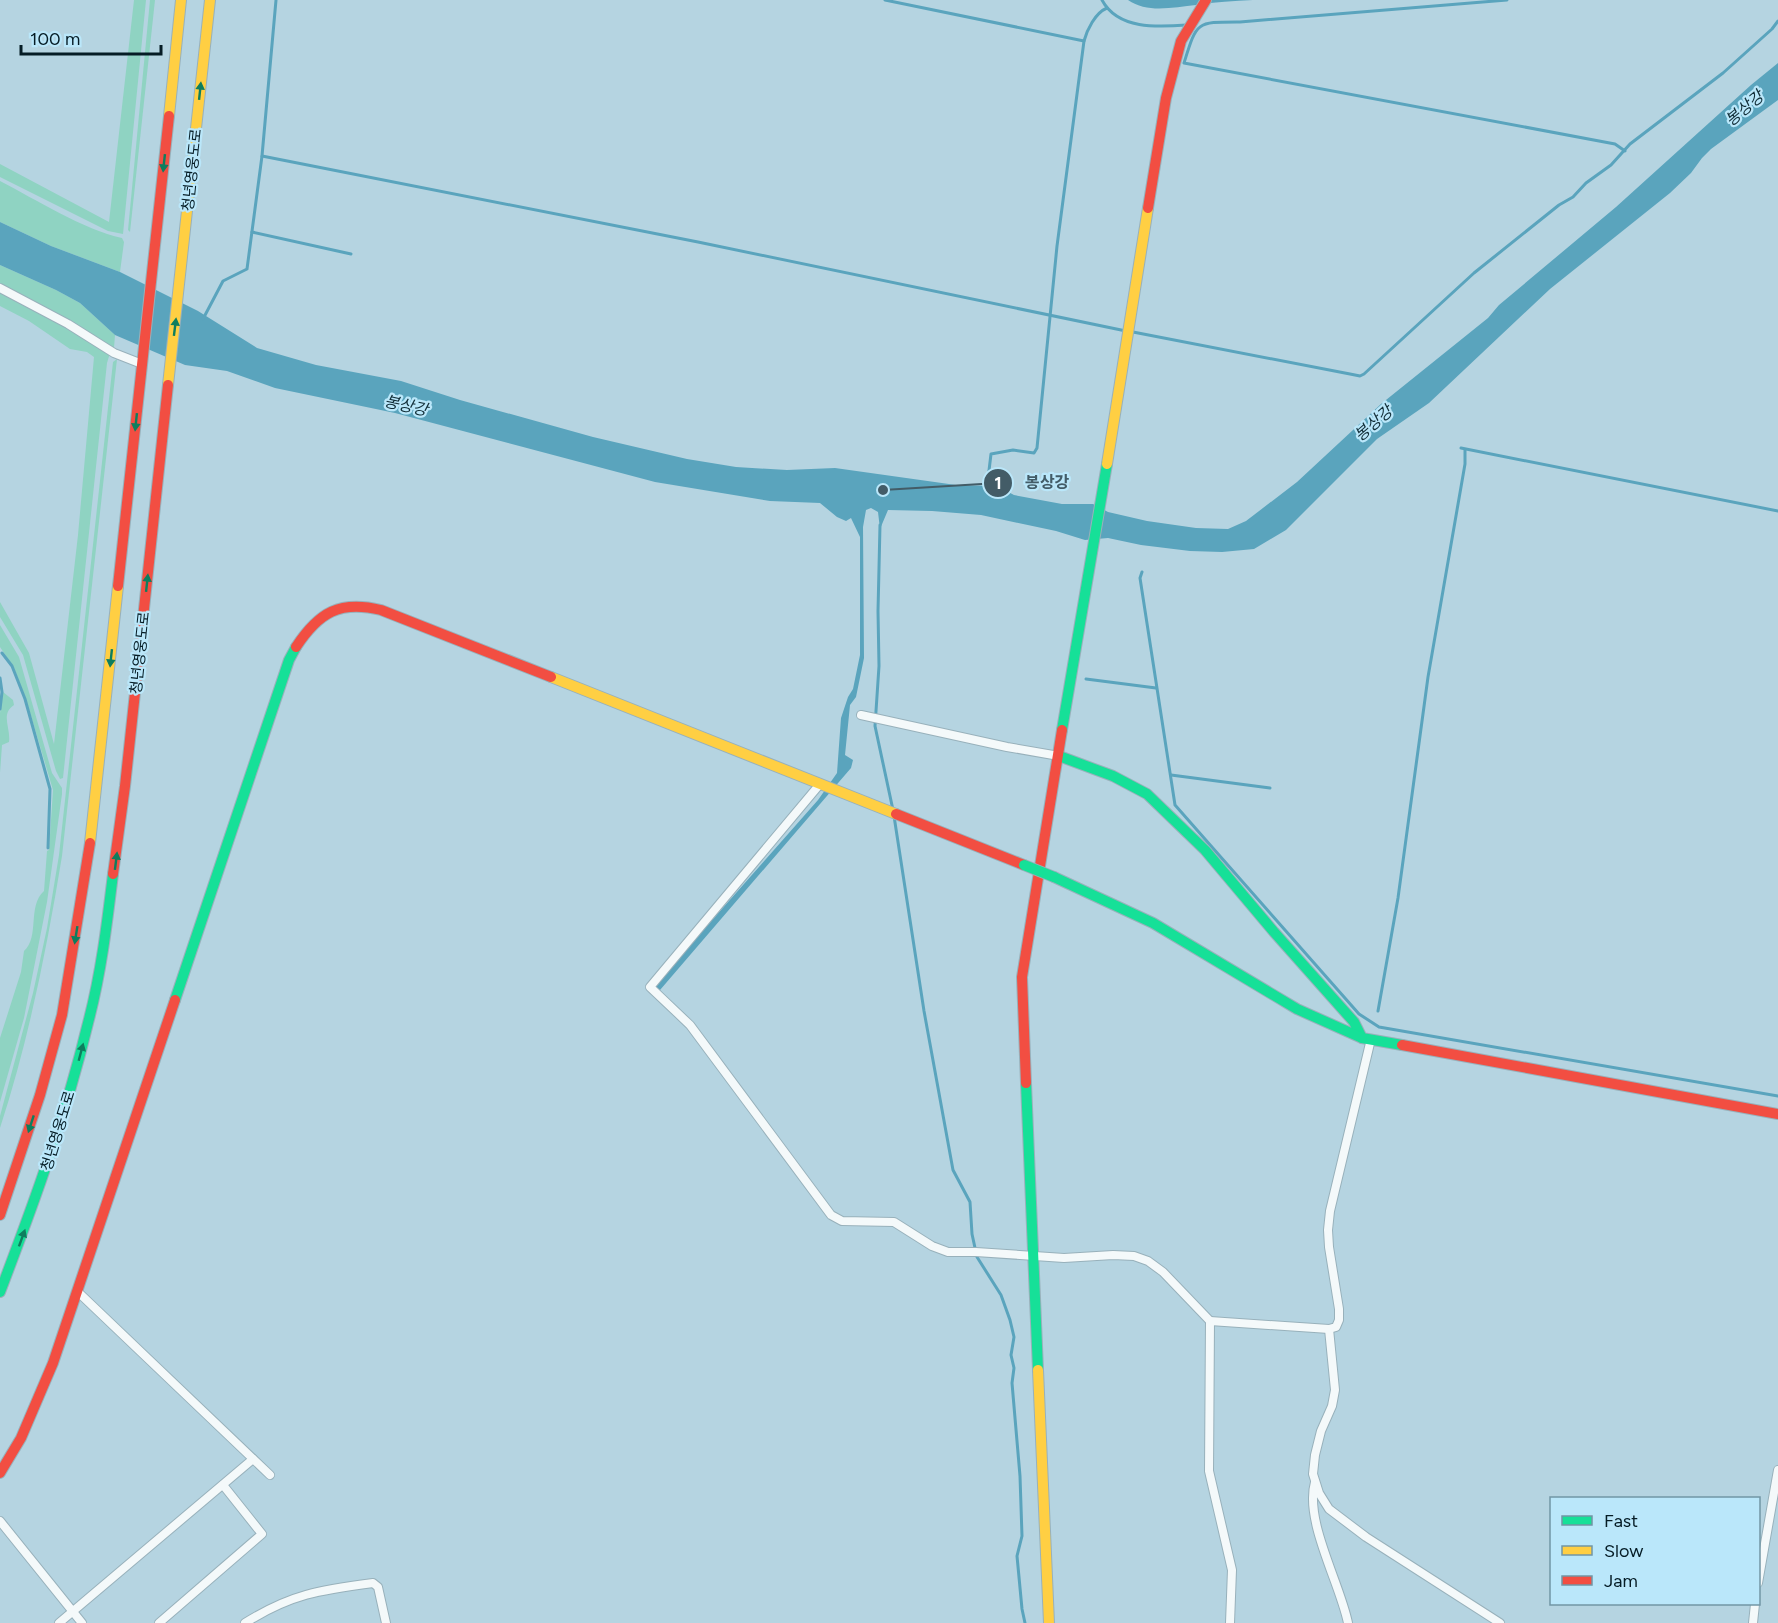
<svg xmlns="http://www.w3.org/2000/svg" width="1778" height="1623" font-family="Figtree,'Noto Sans KR',sans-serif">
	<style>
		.green { fill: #8fd3c2 }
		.water { fill: #5aa4bd }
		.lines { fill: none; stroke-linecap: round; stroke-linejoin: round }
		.stream { stroke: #5aa4bd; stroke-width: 3 }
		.street-casing { stroke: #98b1bb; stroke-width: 10 }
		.fast-casing { stroke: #98b1bb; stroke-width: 12 }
		.slow-casing { stroke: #98b1bb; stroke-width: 12 }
		.jam-casing { stroke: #98b1bb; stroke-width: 12 }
		.street { stroke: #f4f9fa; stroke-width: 8 }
		.fast { stroke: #16e098; stroke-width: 10 }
		.slow { stroke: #ffcf43; stroke-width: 10 }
		.jam { stroke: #f24e42; stroke-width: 10 }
		.fast-bridge-casing { stroke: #98b1bb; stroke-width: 12; stroke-linecap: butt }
		.fast-bridge { stroke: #16e098; stroke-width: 10 }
		.oneway { fill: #0e7e5e }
		.labels { text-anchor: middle; stroke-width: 4.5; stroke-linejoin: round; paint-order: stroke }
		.street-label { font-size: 15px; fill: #051c25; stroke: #bae7fa }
		.water-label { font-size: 16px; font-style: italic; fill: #112d37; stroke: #bae7fa }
		.leader { fill: none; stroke: #435c67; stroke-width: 2 }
		.callout-dot { fill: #435c67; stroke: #bae7fa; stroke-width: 2 }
		.mark-label { font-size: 18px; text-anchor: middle; font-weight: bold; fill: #fff }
		.callout-label { font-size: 16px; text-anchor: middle; font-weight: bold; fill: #435c67; stroke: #bae7fa; stroke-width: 4.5; stroke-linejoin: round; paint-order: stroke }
	</style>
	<rect width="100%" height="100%" fill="#b5d4e1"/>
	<!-- green -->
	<g class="green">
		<polygon points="134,0 146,0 123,234 108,231 0,177 0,164 109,222"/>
		<polygon points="150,0 155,0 130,232 128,230"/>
		<path d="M0,181C35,199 84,230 122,238L124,242L120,272L51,246L0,222Z"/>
		<polygon points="0,265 56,290 80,303 115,335 114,348 0,284"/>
		<polygon points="0,290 67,326 110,353 107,363 63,778 60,779 56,771 23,655 0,617 0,602 29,653 54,744 78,535 94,357 87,352 70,349 29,321 0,306"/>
		<path d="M117,359L62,856C47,948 29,1039 0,1128V1116L33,993L47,928L59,855L113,362Z"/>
		<path d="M0,625L19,657L52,773L62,788V794L47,902L24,1018L0,1102V1038L21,972L24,951C40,937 27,906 44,891L47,851L49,850L53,790L26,699L14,668L0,647Z"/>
		<path d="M3,692L13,700L14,705C0,714 11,728 9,742L2,745L0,773V713Z"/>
	</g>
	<!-- water -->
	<g class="water">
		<path d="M1128,0H1253C1234,1 1215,2 1196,5C1174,7 1148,14 1128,0Z"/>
		<polygon points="1778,63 1778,100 1711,149 1702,158 1691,173 1670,193 1550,289 1429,403 1377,439 1286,530 1254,549 1222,552 1190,551 1141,545 1108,538 1085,540 1056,531 981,515 932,511 888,510 880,529 878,512 871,508 866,510 863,527 864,658 856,697 850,705 845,755 853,760 851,768 660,990 654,986 818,800 837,773 841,718 848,697 853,689 860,655 860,537 851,518 846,521 837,517 820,503 770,501 655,482 395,413 275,388 227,371 185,365 115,335 80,303 56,290 0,265 0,222 51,246 120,272 198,311 257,348 316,365 401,381 460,400 593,437 687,459 736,467 787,470 835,468 956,485 997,486 1014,495 1062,504 1093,504 1108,512 1147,521 1196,528 1228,529 1246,521 1297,482 1381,404 1488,318 1499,305 1616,207 1751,85"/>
	</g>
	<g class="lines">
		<!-- stream -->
		<g class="stream">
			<polyline points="885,0 1084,41"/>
			<path d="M1102,0C1118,30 1158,27 1187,25"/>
			<path d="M1507,0L1240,22C1196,22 1197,21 1184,63L1615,144L1625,151"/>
			<polyline points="262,156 698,242 1126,331"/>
			<polyline points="252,232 351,254"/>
			<polyline points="203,319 223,281 247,269 262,156 276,0"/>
			<polyline points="1133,332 1350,374 1360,376 1364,374 1474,273 1559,205 1573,197 1586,183 1611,165 1630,144 1723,73 1772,29 1778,21"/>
			<polyline points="1461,448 1778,511"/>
			<path d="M987,487L991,454L1013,450L1034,453L1037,448L1057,246L1084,41C1087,30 1095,13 1107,8"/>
			<polyline points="880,525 878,611 879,666 875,726 893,810"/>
			<polyline points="1142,572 1140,578 1175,805 1359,1014 1379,1027 1778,1096"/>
			<polyline points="2,653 12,666 25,699 50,789 48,848"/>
			<polyline points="0,678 2,692 0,709"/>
			<polyline points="1086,679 1156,688"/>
			<polyline points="1171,775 1270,788"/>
			<polyline points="894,816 924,1011 953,1170 970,1202 972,1234 977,1257 1001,1295 1010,1320 1014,1337 1011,1355 1014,1368 1012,1383 1020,1476 1022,1536 1017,1556 1022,1609 1025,1623"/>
			<polyline points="1378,1011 1398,898 1428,677 1465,464 1465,450"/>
		</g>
		<defs>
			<g id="street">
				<polyline points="0,288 68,324 114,353 142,364"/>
				<polyline points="861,715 1007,747 1059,756"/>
				<polyline points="820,784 650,987 690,1025 831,1215 842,1221 894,1222 932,1246 948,1252 976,1252 1064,1258 1113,1255 1134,1256 1148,1261 1163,1272 1210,1321 1209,1471 1232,1570 1230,1623"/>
				<polyline points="77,1291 270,1475"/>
				<polyline points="1210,1321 1329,1329 1336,1327 1339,1320 1339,1309 1329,1247 1328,1230 1330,1211 1371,1039"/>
				<polyline points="1329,1329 1335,1390 1332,1406 1321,1431 1315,1455 1313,1474 1319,1493 1329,1509 1366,1537 1500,1623"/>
				<path d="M1315,1482C1304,1521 1340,1583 1348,1623"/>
				<polyline points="0,1521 82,1623"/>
				<polyline points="1758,1583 1778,1470"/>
				<polyline points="59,1623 253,1459"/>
				<polyline points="159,1623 262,1534 223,1485"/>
				<path d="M245,1623C291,1594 320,1590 373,1583L378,1587L386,1623"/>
				<polyline points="1753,1623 1755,1604"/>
			</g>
			<g id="fast">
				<polyline points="1062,730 1107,464"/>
				<polyline points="1059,756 1113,776 1147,794 1205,850 1274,932 1354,1022 1362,1038 1402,1045"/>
				<polyline points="1054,877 1153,923 1297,1009 1362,1038"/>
				<polyline points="175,1000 289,660 296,647"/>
				<polyline points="1026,1083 1038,1370"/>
				<path d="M0,1292C34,1203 66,1115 88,1023C101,974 107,924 113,874"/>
			</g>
			<g id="slow">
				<polyline points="169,116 181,0"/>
				<polyline points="168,385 210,0"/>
				<polyline points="1107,464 1148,208"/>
				<polyline points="551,677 896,814"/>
				<polyline points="90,843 118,586"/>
				<polyline points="1038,1370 1049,1623"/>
			</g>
			<g id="jam">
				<polyline points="1148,208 1166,98 1181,41 1206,0"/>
				<polyline points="118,586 169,116"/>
				<path d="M296,647C319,612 340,600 381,610L551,677"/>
				<polyline points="896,814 1024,865"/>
				<polyline points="113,874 125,786 168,385"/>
				<polyline points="1402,1045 1778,1114"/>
				<polyline points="1026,1083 1022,977 1062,730"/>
				<polyline points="0,1215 40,1095 62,1015 90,843"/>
				<polyline points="0,1473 21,1438 53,1363 175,1000"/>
			</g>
		</defs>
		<!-- street casing -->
		<use href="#street" class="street-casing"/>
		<!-- fast casing -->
		<use href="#fast" class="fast-casing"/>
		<!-- slow casing -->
		<use href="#slow" class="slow-casing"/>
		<!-- jam casing -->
		<use href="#jam" class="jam-casing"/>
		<!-- street -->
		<use href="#street" class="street"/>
		<!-- fast -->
		<use href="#fast" class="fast"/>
		<!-- slow -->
		<use href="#slow" class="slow"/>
		<!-- jam -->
		<use href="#jam" class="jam"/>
		<defs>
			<polyline id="fast-bridge" points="1024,865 1054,877"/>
		</defs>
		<!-- fast-bridge casing -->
		<use href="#fast-bridge" class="fast-bridge-casing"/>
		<!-- fast-bridge -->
		<use href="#fast-bridge" class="fast-bridge"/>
	</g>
	<!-- one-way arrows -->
	<defs><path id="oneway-solid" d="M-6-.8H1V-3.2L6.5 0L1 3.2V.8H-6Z" transform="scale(1.5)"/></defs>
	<g class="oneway">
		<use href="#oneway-solid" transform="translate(200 91) rotate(-84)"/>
		<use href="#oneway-solid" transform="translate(164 163) rotate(96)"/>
		<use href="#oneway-solid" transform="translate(175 327) rotate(-83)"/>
		<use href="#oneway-solid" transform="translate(136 422) rotate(96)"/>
		<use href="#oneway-solid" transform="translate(147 583) rotate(-84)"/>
		<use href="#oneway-solid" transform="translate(111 658) rotate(96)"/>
		<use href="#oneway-solid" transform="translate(116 861) rotate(-83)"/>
		<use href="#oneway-solid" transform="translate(76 935) rotate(99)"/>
		<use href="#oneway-solid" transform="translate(81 1052) rotate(-75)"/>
		<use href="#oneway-solid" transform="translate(31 1124) rotate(108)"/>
		<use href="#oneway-solid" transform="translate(22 1238) rotate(-70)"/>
	</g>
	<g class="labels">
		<!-- street labels -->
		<g class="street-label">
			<text transform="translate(192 170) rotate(-84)" y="5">청년영웅도로</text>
			<text transform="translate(140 653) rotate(-84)" y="5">청년영웅도로</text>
			<text transform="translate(58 1131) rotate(-73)" y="5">청년영웅도로</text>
		</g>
		<!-- water labels -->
		<g class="water-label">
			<text transform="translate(1744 108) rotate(-40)" y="6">봉상강</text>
			<text transform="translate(406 405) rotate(13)" y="6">봉상강</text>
			<text transform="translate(1373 423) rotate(-41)" y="6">봉상강</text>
		</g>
	</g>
	<!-- callouts -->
	<path class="leader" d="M883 490L998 483"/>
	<g class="callout-dot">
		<circle cx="883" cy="490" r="6"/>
		<circle cx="998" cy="483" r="15"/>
	</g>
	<g class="mark-label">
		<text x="998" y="489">1</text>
	</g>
	<g class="callout-label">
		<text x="1047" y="488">봉상강</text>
	</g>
	<!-- legend -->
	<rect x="1550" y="1497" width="210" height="108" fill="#bae7fa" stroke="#7296a5" stroke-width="1.5"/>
	<rect x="1562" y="1516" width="30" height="9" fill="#16e098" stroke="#7296a5" stroke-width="1.5"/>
	<text x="1604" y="1527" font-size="18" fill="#051c25">Fast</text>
	<rect x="1562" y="1546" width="30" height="9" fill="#ffcf43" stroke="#7296a5" stroke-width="1.5"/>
	<text x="1604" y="1557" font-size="18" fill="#051c25">Slow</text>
	<rect x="1562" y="1576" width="30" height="9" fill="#f24e42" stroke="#7296a5" stroke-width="1.5"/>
	<text x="1604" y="1587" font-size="18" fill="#051c25">Jam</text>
	<!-- scale -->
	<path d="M21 45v9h140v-9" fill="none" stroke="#051c25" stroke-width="3"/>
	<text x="30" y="45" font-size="18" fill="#051c25" stroke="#bae7fa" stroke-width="4.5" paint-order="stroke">100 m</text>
</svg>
